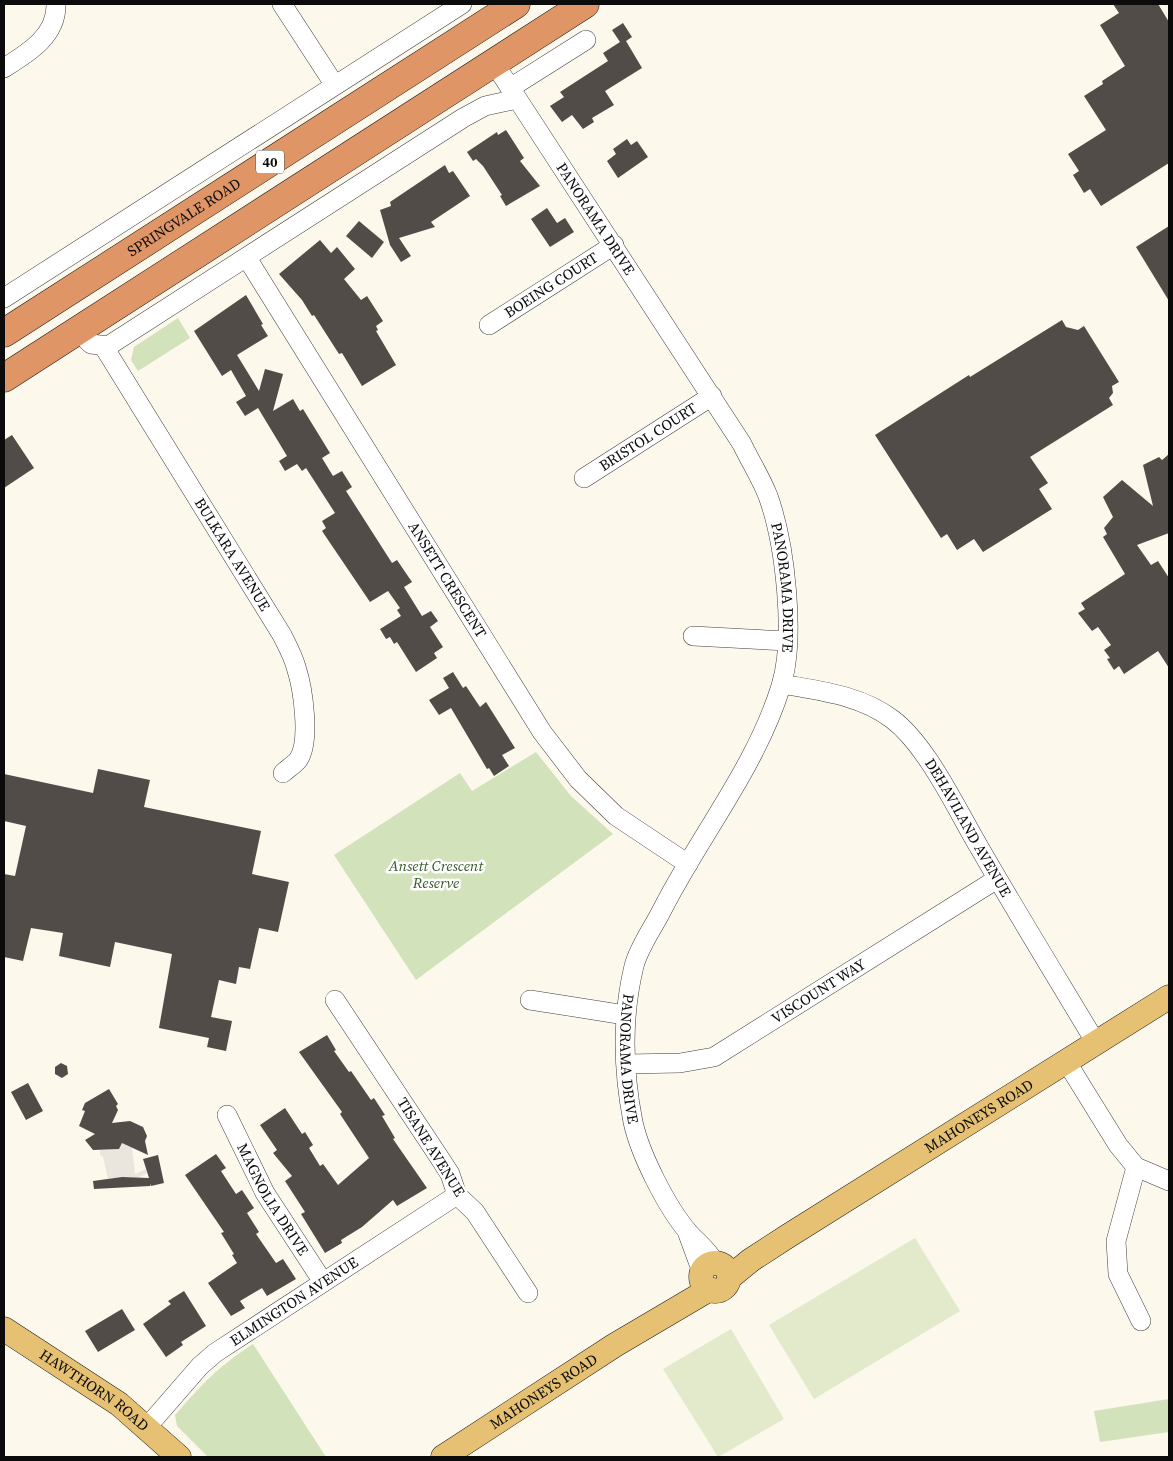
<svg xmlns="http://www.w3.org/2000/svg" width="1173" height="1461" font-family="'Source Serif 4',serif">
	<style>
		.green { fill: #d2e2bb }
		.pitch { fill: #e2eacb }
		.plaza { fill: #ebe6dd }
		.building { fill: #524c49 }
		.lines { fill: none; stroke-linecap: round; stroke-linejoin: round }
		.minor-casing { stroke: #3e3e3e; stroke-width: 20 }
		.major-casing { stroke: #1c1c1c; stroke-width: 25 }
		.highway-casing { stroke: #1c1c1c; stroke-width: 29 }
		.minor { stroke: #fff; stroke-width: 19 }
		.major { stroke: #e6c173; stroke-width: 24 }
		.highway { stroke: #e09566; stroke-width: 28 }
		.labels { text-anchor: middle; stroke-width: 5; stroke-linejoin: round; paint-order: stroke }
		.shield { fill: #fff; stroke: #545454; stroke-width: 1 }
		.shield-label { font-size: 14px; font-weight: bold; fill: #0b0b0b }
		.street-label { font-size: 15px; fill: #0b0b0b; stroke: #fff }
		.park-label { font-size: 15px; font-style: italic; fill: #345a25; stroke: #fff }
	</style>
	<rect width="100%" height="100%" fill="#fcf8ec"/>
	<!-- green -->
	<g class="green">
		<polygon points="178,318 190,338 138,371 131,360 134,347"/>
		<polygon points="536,752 571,796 613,834 416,980 334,855 460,773 472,791"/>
		<path d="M253,1344L326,1457H208L177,1426L175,1415C200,1386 220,1365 253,1344Z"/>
		<polygon points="1169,1399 1169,1432 1100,1442 1094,1411"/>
	</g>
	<!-- pitch -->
	<g class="pitch">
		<polygon points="915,1238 960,1311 814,1399 769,1325"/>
		<polygon points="731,1329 784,1419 718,1457 663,1369"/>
	</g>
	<!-- plaza -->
	<polygon class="plaza" points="122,1143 132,1147 135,1174 146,1169 147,1173 138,1178 128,1177 130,1187 127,1187 126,1179 122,1177 108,1179 103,1157 100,1155 100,1150 119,1149"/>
	<!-- building -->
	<g class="building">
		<polygon points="1113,4 1158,4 1169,22 1169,163 1101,206 1090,189 1084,193 1073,175 1079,171 1068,154 1106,130 1084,96 1103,84 1102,81 1125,66 1100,25 1119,13"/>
		<polygon points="623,23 632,37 626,41 642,68 605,91 614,105 592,118 594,122 583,129 572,115 562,122 550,106 564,97 560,92 608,61 603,53 620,42 612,30"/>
		<polygon points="506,130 524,158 520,161 540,186 506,206 500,196 502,195 483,166 476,159 473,161 467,152 497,132 498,135"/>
		<polygon points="627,139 631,145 637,141 648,157 618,178 607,161 616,154 613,149"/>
		<polygon points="445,165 449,173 453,171 470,196 431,222 435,227 399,238 411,256 401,262 390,245 380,210 391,206 390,202"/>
		<polygon points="547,208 557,223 565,218 574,232 550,247 531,219"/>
		<polygon points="359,221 384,242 372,258 346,236"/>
		<polygon points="1169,226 1169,301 1136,247"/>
		<polygon points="320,240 331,253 337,247 355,269 344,279 361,300 367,296 383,321 376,326 378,330 376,331 396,365 362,386 342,353 339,354 314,315 312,316 302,300 279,274"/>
		<polygon points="246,295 263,324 261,325 268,336 237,355 259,391 265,369 283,374 273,411 293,399 300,411 303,409 330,453 322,458 333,476 342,471 352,487 346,491 392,563 397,560 412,582 404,587 422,616 431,611 438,621 430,627 443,647 434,653 437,658 416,672 397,642 394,644 390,637 386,639 380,629 401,616 397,610 400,608 388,591 370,602 322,531 326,528 322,521 335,513 306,468 302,471 297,464 285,471 279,461 287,456 258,408 245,416 236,402 246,396 231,370 222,376 194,331"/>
		<polygon points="1062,320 1066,327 1078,330 1084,326 1119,382 1112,386 1113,393 1109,398 1113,405 1030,457 1048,483 1039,489 1052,509 983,552 974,539 957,550 947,534 941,538 875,435 969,375 970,377"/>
		<polygon points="12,435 34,468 4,488 4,440"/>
		<polygon points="1169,454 1169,533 1137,545 1151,565 1158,561 1169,578 1169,668 1158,651 1124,674 1119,666 1114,670 1107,659 1110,658 1104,650 1111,645 1098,627 1092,631 1078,613 1085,609 1081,603 1125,574 1103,537 1107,534 1104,528 1113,517 1103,497 1122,480 1153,506 1143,465 1159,457 1162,460"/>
		<polygon points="453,672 463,688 466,686 480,707 486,702 515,748 502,755 509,766 494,776 489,768 487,769 451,708 439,715 429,700 449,688 443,678"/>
		<polygon points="98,769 150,780 144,807 261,831 252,874 289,882 278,932 259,928 250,969 239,967 236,984 219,980 211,1017 232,1021 226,1051 207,1047 209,1038 159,1028 172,954 115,942 110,967 59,956 63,933 31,928 23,961 4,957 4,874 15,876 26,826 4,821 4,774 93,793"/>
		<polygon points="327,1035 336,1050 334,1051 349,1072 351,1071 371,1100 374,1098 385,1115 382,1116 395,1138 393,1139 427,1188 397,1206 393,1200 362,1227 341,1240 342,1243 325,1253 301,1214 305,1212 285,1181 292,1176 273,1153 277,1150 260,1125 285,1108 302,1134 305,1132 313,1145 309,1148 320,1166 323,1164 338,1185 369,1158 340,1114 342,1112 299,1052"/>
		<polygon points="61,1063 67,1066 68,1074 62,1078 55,1074 55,1067"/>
		<polygon points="28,1083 43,1111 26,1120 11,1092"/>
		<polygon points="109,1089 118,1104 116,1106 118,1110 112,1123 130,1121 143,1127 147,1136 145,1141 148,1155 122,1143 119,1149 93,1150 85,1140 95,1134 79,1126 85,1111 82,1110 85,1103"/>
		<polygon points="216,1154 226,1168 221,1171 236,1194 242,1190 254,1208 247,1213 259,1232 256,1234 276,1263 283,1259 296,1279 267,1296 262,1288 240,1301 245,1308 231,1316 208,1283 237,1263 232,1255 234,1254 221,1233 224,1232 185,1175"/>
		<polygon points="158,1155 164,1183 151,1186 150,1184 150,1186 94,1189 93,1181 122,1177 149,1178 143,1159"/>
		<polygon points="184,1291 206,1326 181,1342 183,1345 166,1357 143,1324 171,1304 168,1301"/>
		<polygon points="122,1309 135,1330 98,1352 85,1331"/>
	</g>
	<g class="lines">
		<defs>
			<g id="minor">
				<polyline points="282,4 334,84"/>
				<path id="s1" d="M494,63L742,444C750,461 761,478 768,496C785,543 796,637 781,686C756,767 700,835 662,910C653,928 639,947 634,966C622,1016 623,1071 633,1122C640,1154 667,1208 689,1233C698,1243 708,1250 715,1263"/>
				<path d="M4,68C28,53 57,36 56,4"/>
				<polyline points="510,88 586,40"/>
				<path id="s2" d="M247,258L542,732L578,779L616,816L688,864"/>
				<polyline points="4,298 462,4"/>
				<path id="s3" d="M489,325L614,245"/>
				<polyline points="78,331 91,344 108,346 463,118 485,106 517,99"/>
				<path id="s4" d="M104,347L282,635C287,645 293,656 296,667C303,688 311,742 298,760C294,765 287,769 283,773"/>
				<path id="s5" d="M584,478L712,396"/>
				<polyline points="693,636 787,641"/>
				<path id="s6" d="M782,684C820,691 860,695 892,719C927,745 957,810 979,847C1017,913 1057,978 1096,1043"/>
				<polyline points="335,1000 441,1160 450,1174 457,1195 475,1212 528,1293"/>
				<polyline points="530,1000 625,1015"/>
				<polyline points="1066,1061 1118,1145 1136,1167 1169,1181"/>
				<path id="s7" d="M627,1064L680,1063L714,1057L997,879"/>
				<path id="s8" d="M227,1115L265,1193L323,1282"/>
				<polyline points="1136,1167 1116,1241 1118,1274 1141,1321"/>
				<polyline points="688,1234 702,1272"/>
				<path id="s9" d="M147,1427L200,1366L215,1353L457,1195"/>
			</g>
			<g id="major">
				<circle cx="715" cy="1277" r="14"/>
				<path id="s10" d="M729,1278L751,1260L788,1236L1169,997"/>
				<path id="s11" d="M4,1329L119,1404L179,1457"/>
				<path id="s12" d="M443,1457L615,1345L710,1289"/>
			</g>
			<g id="highway">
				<path id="s13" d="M4,333L516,4"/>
				<polyline points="4,378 585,4"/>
			</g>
		</defs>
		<!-- minor casing -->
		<use href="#minor" class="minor-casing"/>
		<!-- major casing -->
		<use href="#major" class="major-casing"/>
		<!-- highway casing -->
		<use href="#highway" class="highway-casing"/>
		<!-- minor -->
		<use href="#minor" class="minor"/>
		<!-- major -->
		<use href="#major" class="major"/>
		<!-- highway -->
		<use href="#highway" class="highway"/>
	</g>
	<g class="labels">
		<!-- shield labels -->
		<rect class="shield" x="256" y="150.5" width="28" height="23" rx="4"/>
		<g class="shield-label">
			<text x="270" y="167">40</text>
		</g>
		<!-- street labels -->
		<g class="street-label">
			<text dy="5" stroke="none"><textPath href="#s13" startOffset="214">SPRINGVALE ROAD</textPath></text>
			<text dy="5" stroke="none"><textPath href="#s1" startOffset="186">PANORAMA DRIVE</textPath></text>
			<text dy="5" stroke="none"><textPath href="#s3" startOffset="74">BOEING COURT</textPath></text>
			<text dy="5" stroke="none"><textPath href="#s5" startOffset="76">BRISTOL COURT</textPath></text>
			<text dy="5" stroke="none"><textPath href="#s4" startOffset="244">BULKARA AVENUE</textPath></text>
			<text dy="5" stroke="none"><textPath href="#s2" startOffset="379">ANSETT CRESCENT</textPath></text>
			<text dy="5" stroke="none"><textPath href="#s1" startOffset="606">PANORAMA DRIVE</textPath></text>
			<text dy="5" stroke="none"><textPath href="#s6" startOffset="250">DEHAVILAND AVENUE</textPath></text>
			<text dy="5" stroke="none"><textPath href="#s7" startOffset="211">VISCOUNT WAY</textPath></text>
			<text dy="5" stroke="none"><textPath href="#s1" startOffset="1116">PANORAMA DRIVE</textPath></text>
			<text dy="5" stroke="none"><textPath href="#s10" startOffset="298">MAHONEYS ROAD</textPath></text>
			<text transform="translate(431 1147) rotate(58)" y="5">TISANE AVENUE</text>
			<text dy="5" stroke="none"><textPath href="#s8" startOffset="96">MAGNOLIA DRIVE</textPath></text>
			<text dy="5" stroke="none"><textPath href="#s9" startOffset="195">ELMINGTON AVENUE</textPath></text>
			<text dy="5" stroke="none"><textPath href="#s11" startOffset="109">HAWTHORN ROAD</textPath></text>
			<text dy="5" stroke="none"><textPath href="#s12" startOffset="120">MAHONEYS ROAD</textPath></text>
		</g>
		<!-- park labels -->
		<g class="park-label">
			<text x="436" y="871">Ansett Crescent<tspan x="436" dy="17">Reserve</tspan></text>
		</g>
	</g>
	<!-- border -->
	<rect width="1173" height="1461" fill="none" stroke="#0b0b0b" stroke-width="10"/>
</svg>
